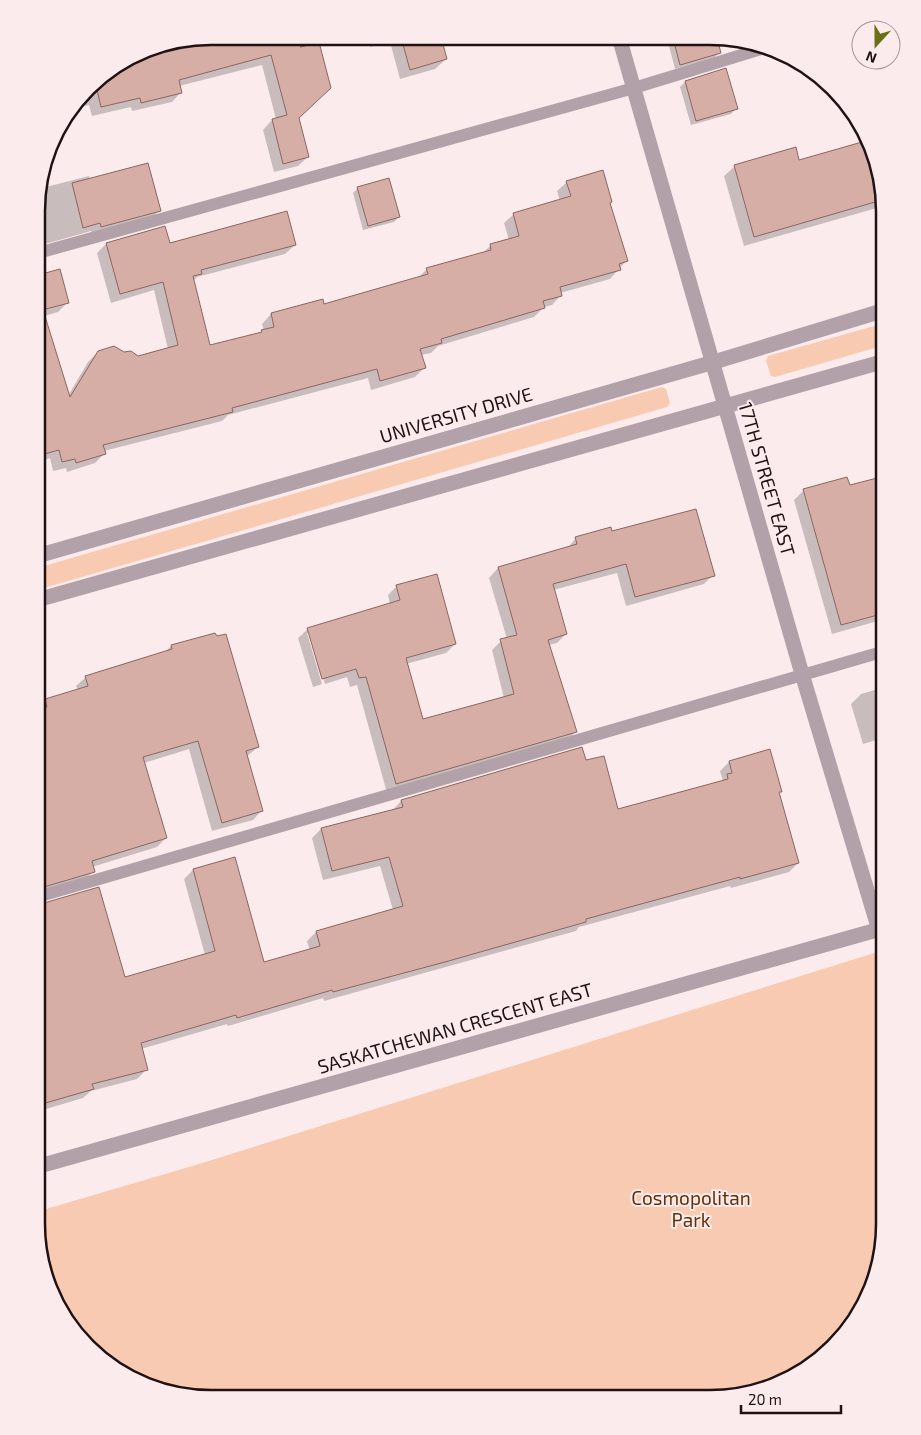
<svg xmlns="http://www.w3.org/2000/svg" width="921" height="1435" font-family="'Exo 2',sans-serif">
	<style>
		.green { fill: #f7cab1 }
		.shadow { fill: #0003 }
		.building { fill: #d6aea6; stroke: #8b6660 }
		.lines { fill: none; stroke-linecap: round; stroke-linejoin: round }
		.lane { stroke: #b2a1a8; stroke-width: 12 }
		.street { stroke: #b2a1a8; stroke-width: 15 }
		.labels { text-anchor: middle; stroke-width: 4; stroke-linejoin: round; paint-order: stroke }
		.street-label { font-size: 19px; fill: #201214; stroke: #fcebed }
		.park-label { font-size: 19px; fill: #652f06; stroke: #fcebed }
		.rim { fill: none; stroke: #201214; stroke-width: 2.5 }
	</style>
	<rect width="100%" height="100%" fill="#fcebed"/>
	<!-- green -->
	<g class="green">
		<polygon points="885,323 885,345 775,377 771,376 766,361 768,356"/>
		<polygon points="662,387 666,389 670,403 667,407 37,590 37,568"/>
		<polygon points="884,950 884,1236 875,1280 849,1330 777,1385 710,1399 189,1397 105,1363 50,1291 36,1224 36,1212 199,1164"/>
	</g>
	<!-- shadow -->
	<g class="shadow">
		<polygon points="211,36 295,36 299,49 298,118 308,157 298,166 274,172 263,130 272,120 276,119 262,65 179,86 181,92 172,102 132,111 131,107 92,116 89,105 74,108 96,80 145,49"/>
		<polygon points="368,37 440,37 446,59 435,69 400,79 390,42 370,47"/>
		<polygon points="672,38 733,38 741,41 718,47 720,52 715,57 675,69 668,42"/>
		<polygon points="725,70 736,109 731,114 691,125 680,87 685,82"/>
		<polygon points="869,141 871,144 884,206 744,246 724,176 735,166 798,162"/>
		<polygon points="89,176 90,180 160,210 150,219 92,235 91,231 38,246 38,189"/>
		<polygon points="567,182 609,204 626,261 610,279 560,293 561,295 552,305 544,307 534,317 438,346 431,353 421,355 424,368 415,377 371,390 368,378 228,415 222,421 104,451 104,454 95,463 67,472 66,468 53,471 50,458 37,462 38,276 59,271 68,302 58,312 44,316 68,396 88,362 98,352 123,353 138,357 168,349 154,290 111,303 97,253 106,244 295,245 285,254 197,277 193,281 209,346 259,334 264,331 262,324 271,314 322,301 323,305 418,278 427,269 482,254 490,246 509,240 504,223 514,214 560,201 557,191"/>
		<polygon points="358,188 399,217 394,222 363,230 353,193"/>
		<polygon points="885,477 885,619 832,634 794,500 804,490 849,487"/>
		<polygon points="611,533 713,575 704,584 626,606 617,573 553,590 566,634 557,643 549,645 576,731 567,741 387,793 357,685 350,687 347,677 325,684 310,633 307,633 322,684 313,687 298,638 308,629 390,604 388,595 397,586 455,644 446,653 406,664 422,721 504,698 492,650 501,641 507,639 489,578 498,568 567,549 576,538"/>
		<polygon points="215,634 258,747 246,757 262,810 253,820 212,831 189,749 144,763 166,838 157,847 92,867 93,871 84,881 37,894 37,708 45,700 78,690 76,686 86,677 165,652 171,646"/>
		<polygon points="885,687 885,742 883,738 863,744 851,704 861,694"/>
		<polygon points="586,762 617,810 723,781 720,771 729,762 780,791 778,793 798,863 789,872 731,888 730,886 579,927 576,931 435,970 324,1001 323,998 228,1026 227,1024 141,1049 146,1070 137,1079 91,1091 83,1098 36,1112 37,906 124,979 205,955 184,879 193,870 234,859 264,963 310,951 307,941 316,932 393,910 380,866 323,880 312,838 321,829 392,811 401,801"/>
	</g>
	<!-- building -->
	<g class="building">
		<polygon points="211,36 307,37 308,45 300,47 319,42 331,88 299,118 309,157 283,164 272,119 287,115 271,55 179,80 182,93 141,103 140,98 101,107 95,81 96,80 145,49"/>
		<polygon points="401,37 441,37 447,59 410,70"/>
		<polygon points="673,38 717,38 721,53 680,65"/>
		<polygon points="726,68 738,109 696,121 685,81"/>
		<polygon points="869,140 871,144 882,200 754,237 734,165 796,147 799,160"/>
		<polygon points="148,163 161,211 101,227 100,223 83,228 72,183"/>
		<polygon points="603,170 612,202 610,203 628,261 619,264 621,270 560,287 562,296 543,301 545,308 441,339 442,343 420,349 426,368 380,381 377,369 232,408 233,412 103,445 106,454 76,463 75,459 62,462 59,450 37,456 38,314 44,313 70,397 98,351 114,346 124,352 131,351 138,356 178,345 163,282 120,294 106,243 165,226 170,243 287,211 296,245 201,270 202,274 193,276 210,345 262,332 261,330 274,327 271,313 323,299 324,304 428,274 426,268 491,250 490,244 519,236 513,213 571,196 566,181"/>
		<polygon points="389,178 400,217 368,226 357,187"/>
		<polygon points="60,269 69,303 38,311 38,275"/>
		<polygon points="885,476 885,613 841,625 803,489 847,477 850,485"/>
		<polygon points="696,509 715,576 635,597 626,564 553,584 567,634 548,640 577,732 396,784 366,677 359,678 356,669 322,679 307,628 400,600 396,585 437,574 456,644 406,658 423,719 514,694 500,639 517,635 498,567 577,544 575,537 611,527 612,531"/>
		<polygon points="215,633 217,636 226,634 259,747 246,751 263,811 222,823 198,741 143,757 167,838 92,861 95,872 37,889 37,710 47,707 45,699 88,686 85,676 172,649 171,645"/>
		<polygon points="582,747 586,760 604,756 618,809 728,779 727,774 732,773 729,761 770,749 782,792 779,792 799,863 740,879 740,877 586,919 586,922 445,962 333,992 332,990 237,1018 236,1015 141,1043 148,1070 92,1084 94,1089 42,1104 36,1085 37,905 99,887 125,977 215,951 193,869 235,857 264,962 320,946 316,931 403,906 389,857 332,871 321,828 403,807 401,800"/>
	</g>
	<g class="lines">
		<!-- lane -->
		<g class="lane">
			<polyline points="38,253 634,88 761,49"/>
			<polyline points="37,897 885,651"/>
		</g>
		<!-- street -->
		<g class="street">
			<polyline points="619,37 802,674 879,930"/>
			<polyline points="37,556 714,362 885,310"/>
			<polyline points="37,600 885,361"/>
			<polyline points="36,1167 884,928"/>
		</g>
	</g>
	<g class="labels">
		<!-- street labels -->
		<g class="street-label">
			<text transform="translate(456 415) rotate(-16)" y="7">UNIVERSITY DRIVE</text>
			<text transform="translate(767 479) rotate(74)" y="7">17TH STREET EAST</text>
			<text transform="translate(455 1028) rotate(-16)" y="7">SASKATCHEWAN CRESCENT EAST</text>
		</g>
		<!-- park labels -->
		<g class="park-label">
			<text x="691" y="1205">Cosmopolitan<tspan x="691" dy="22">Park</tspan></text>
		</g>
	</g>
	<!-- crop -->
	<path d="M0 0H921V1435H0ZM211 45H710A166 166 0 0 1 876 211V1224A166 166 0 0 1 710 1390H211A166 166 0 0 1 45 1224V211A166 166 0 0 1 211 45Z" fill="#fcebed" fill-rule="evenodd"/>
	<path class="rim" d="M211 45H710A166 166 0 0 1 876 211V1224A166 166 0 0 1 710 1390H211A166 166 0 0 1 45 1224V211A166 166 0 0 1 211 45Z"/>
	<!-- north arrow -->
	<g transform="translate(876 45) rotate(201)"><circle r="24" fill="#fcebed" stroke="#a49496"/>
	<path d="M0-4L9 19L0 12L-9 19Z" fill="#6b7016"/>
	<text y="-8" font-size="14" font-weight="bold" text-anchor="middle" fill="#201214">N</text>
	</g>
	<!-- scale -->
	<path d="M741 1405v8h100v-8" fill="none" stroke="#201214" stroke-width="2.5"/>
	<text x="748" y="1405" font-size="15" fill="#201214" stroke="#fcebed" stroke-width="4" paint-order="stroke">20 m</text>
</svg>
